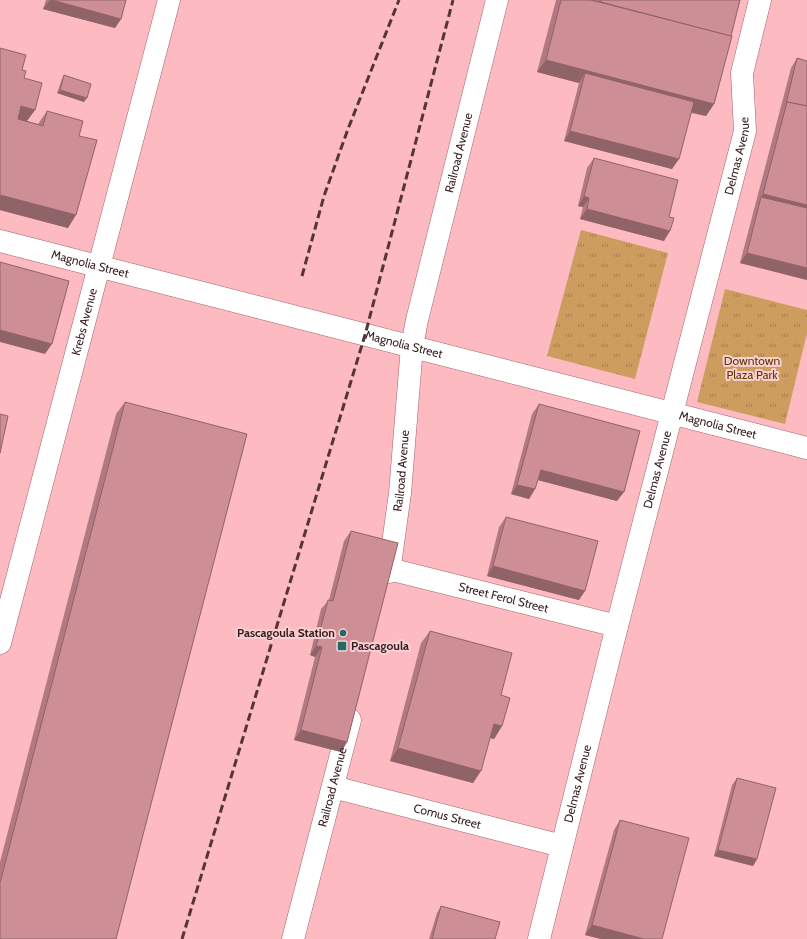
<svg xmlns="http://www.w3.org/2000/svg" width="807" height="939" font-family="Cabin,sans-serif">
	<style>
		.grass { fill: url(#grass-tufts) }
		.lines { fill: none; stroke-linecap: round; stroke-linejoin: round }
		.minor-casing { stroke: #9f636a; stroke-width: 23 }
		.minor { stroke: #fff; stroke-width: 22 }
		.rail { stroke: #543538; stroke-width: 3; stroke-dasharray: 8 4; stroke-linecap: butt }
		.wall { fill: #b17a80 }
		.shaded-wall { fill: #906368 }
		.building { fill: #ce8e95; stroke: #906368 }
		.poi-dot { fill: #206c69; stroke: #fad0d4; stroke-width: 1.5 }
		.labels { text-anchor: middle; stroke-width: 4; stroke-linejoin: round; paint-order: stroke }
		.street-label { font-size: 12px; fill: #361d20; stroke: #fad0d4 }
		.park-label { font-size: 12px; fill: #5d3a00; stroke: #fad0d4 }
		.poi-label { font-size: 12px; font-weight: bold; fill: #361d20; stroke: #fad0d4; text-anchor: end }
	</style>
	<defs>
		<pattern id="grass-tufts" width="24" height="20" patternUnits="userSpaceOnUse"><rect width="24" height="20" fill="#cd9d5f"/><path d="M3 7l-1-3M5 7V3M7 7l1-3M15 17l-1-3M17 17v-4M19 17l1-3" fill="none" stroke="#a77f4e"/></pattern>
	</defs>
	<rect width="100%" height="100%" fill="#febac1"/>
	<!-- grass -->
	<g class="grass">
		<polygon points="581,230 668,253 635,379 547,356"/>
		<polygon points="725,289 807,310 807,333 785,424 697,402"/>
	</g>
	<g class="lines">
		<defs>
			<g id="minor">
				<path id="s1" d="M0,241L807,448"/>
				<path id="s2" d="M389,569L617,626"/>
				<path id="s3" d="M389,572L400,493L412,346L417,320L497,0"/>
				<path id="s4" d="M0,643L169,0"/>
				<path id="s5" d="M333,787L562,846"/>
				<path id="s6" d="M293,939L350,720"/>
				<path id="s7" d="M539,939L617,626L745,131L742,73L760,0"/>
			</g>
		</defs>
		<!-- minor casing -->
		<use href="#minor" class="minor-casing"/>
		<!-- minor -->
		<use href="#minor" class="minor"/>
		<!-- rail -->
		<g class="rail">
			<polyline points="302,276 324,196 348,129 399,0"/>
			<polyline points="182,939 365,335 453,0"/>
		</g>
	</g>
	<!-- wall -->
	<g class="wall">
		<polygon points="46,0 126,0 121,19 115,28 43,9"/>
		<polygon points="556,0 740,0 714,104 706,116 691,113 672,169 564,141 579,83 537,72"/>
		<polygon points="797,58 807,61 807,280 740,263 791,68"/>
		<polygon points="22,70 24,78 35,110 27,121 38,124 47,111 79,136 68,228 0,210"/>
		<polygon points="64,75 84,102 57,93 62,79"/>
		<polygon points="594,158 669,217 664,241 580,219 583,207 578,206 587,168"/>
		<polygon points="125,402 0,939 0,862 116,414"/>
		<polygon points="539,404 617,501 538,480 535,489 529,499 511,494 532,414"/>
		<polygon points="506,517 579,600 487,576 499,527"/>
		<polygon points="351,531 347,742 341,752 294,740 315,657 310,655 321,609 329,600 344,541"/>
		<polygon points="430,631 501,695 502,726 494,739 490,738 473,783 390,761 421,643"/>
		<polygon points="737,778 757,859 753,866 714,856 732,785"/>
		<polygon points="620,820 662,939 601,939 585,935 614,830"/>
		<polygon points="441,906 495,939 429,939 437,913"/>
	</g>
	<!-- shaded-wall -->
	<g class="shaded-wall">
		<polygon points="50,0 52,0 121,19 115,28 43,9"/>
		<polygon points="546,60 714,104 706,116 583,84 585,73 579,83 537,72"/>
		<polygon points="60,90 87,98 84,102 57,93"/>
		<polygon points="21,106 35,110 26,122 13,118"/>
		<polygon points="570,131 679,159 672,169 564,141"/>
		<polygon points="763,194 807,205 807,219 761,197"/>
		<polygon points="0,195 76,215 68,228 0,210"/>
		<polygon points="584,196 589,198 583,207 578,206"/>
		<polygon points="587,209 670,231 664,241 580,219"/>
		<polygon points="747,253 807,268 807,280 740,263"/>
		<polygon points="0,330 52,344 45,354 0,342"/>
		<polygon points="541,470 624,492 617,501 534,479"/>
		<polygon points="517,485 535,489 529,499 511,494"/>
		<polygon points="493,566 585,591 579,600 487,576"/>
		<polygon points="316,646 322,647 315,657 310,655"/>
		<polygon points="494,724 502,726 494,739 485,737"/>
		<polygon points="301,730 347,742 341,752 294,740"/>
		<polygon points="398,748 481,771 473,783 390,761"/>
		<polygon points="718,850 757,859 753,866 714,856"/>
		<polygon points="592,925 644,939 601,939 585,935"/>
	</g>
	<!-- building -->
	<g class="building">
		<polygon points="52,0 126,0 121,19"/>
		<polygon points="561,0 591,0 732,36 714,104 546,60"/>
		<polygon points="591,0 600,0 599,2"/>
		<polygon points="601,0 740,0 731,36 601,2"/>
		<polygon points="0,48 26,55 22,70 26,71 24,78 42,83 35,110 21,106 18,119 43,126 47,111 83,121 79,136 97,140 76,215 0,195"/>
		<polygon points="797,58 807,61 807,106 787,102 786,104"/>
		<polygon points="585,73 694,102 679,159 570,131"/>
		<polygon points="64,75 91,84 87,98 60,90"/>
		<polygon points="787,102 807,106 807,205 763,194"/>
		<polygon points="594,158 678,180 669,217 674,218 670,231 587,209 589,198 584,196"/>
		<polygon points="761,197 807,208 807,268 747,253"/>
		<polygon points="0,262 69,281 52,344 0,330"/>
		<polygon points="125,402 247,434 116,939 0,939 0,883"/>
		<polygon points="539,404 640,431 624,492 541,470 535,489 517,485"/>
		<polygon points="0,414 8,416 0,453"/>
		<polygon points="506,517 598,541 585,591 493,566"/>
		<polygon points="351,531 398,543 347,742 301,730 322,647 316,646 328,600 333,601"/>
		<polygon points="430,631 512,653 501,695 510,698 502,726 494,724 481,771 398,748"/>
		<polygon points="737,778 776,788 757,859 718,850"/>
		<polygon points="620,820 689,838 662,939 644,939 592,925"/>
		<polygon points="441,906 500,922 495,939 432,939"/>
	</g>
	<!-- markers -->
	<g class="poi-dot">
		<circle cx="343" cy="633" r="4"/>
		<rect x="337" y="641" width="10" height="10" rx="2"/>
	</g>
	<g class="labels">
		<!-- street labels -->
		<g class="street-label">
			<text dy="4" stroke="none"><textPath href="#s3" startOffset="426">Railroad Avenue</textPath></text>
			<text dy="4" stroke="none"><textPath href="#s7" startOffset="808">Delmas Avenue</textPath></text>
			<text dy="4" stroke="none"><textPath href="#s1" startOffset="93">Magnolia Street</textPath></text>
			<text dy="4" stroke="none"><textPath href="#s4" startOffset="332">Krebs Avenue</textPath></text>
			<text dy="4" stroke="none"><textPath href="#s1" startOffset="417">Magnolia Street</textPath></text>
			<text dy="4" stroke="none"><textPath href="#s1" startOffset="741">Magnolia Street</textPath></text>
			<text dy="4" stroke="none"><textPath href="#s7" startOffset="484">Delmas Avenue</textPath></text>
			<text dy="4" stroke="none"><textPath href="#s3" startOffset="102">Railroad Avenue</textPath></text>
			<text dy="4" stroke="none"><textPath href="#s2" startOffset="118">Street Ferol Street</textPath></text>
			<text dy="4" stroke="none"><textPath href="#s7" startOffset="160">Delmas Avenue</textPath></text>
			<text dy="4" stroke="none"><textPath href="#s6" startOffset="157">Railroad Avenue</textPath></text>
			<text dy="4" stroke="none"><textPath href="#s5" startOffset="118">Comus Street</textPath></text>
		</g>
		<!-- park labels -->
		<g class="park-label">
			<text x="752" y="365">Downtown<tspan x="752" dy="14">Plaza Park</tspan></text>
		</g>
		<!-- poi labels -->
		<g class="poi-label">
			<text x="335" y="637">Pascagoula Station</text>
			<text x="351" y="650" text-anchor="start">Pascagoula</text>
		</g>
	</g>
</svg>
